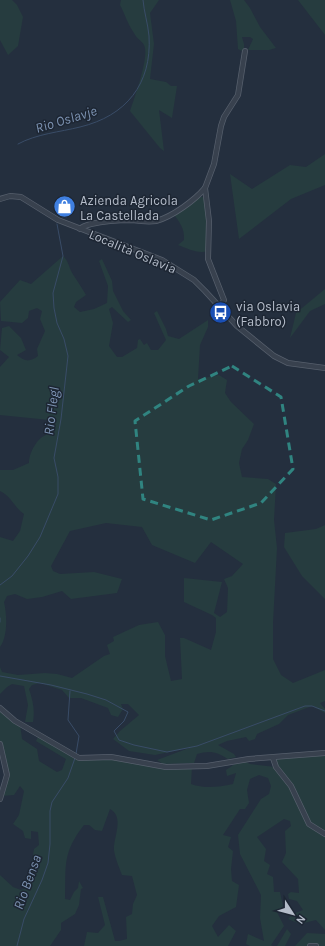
<svg xmlns="http://www.w3.org/2000/svg" width="325" height="946" font-family="Karla,sans-serif">
	<style>
		.green { fill: #263c3f }
		.lines { fill: none; stroke-linecap: round; stroke-linejoin: round }
		.stream { stroke: #394c67; stroke-width: 1 }
		.minor-casing { stroke: #565f6c; stroke-width: 6 }
		.minor { stroke: #38414e; stroke-width: 4.5 }
		.marked { fill: none; stroke: #308480; stroke-width: 3; stroke-dasharray: 8 5; stroke-linejoin: round }
		.labels { text-anchor: middle; stroke-width: 3; stroke-linejoin: round; paint-order: stroke }
		.poi-label { font-size: 13px; fill: #b4bcc9; stroke: #1d2633; text-anchor: start }
		.street-label { font-size: 13px; fill: #b4bcc9; stroke: #1d2633 }
		.water-label { font-size: 14px; font-style: italic; fill: #7c92b1; stroke: #1d2633 }
	</style>
	<rect width="100%" height="100%" fill="#242f3e"/>
	<!-- green -->
	<g class="green">
		<polygon points="0,0 12,0 17,5 23,17 18,46 8,55 0,40"/>
		<path d="M121,0H159L150,13L154,44L150,79L166,82L171,86H177L172,118L159,110L164,151L160,148L130,111C134,99 150,56 144,45C142,41 136,38 134,33C128,25 125,14 120,5Z"/>
		<polygon points="230,0 244,0 250,8 260,27 276,48 269,50 248,50 253,39 250,37 242,37 244,44 244,50 242,51 238,49 236,21"/>
		<polygon points="298,0 325,0 325,35"/>
		<polygon points="325,154 325,185 291,199 239,239 230,174 252,189 290,165 306,167"/>
		<path d="M198,196L206,198L209,251C197,254 189,249 178,245L184,240C185,228 179,222 173,213Z"/>
		<path d="M63,256C69,261 69,269 74,276C78,282 82,288 86,295L76,302L74,307L80,312L94,309L107,303L108,286L99,261L102,259L112,281L113,291L123,311L131,320L128,322L112,307L109,309L113,323L109,346L117,357H122L137,348L138,340L140,339L144,345L147,343L151,350H158L166,340L154,313L157,311L166,329L168,336L179,339L208,320V327L200,345L198,379L219,375L227,380L225,393L231,402L254,424L248,440L242,449L239,463L242,477L268,479L276,484L274,520L277,548L273,623V659L281,675L293,683L325,670V701L320,703L325,709V713L312,706L288,715L279,724L257,734L255,739L249,741L246,737L227,741L218,745L234,754L236,757L228,759C217,752 210,750 197,754L194,763L163,764L157,760L189,748L155,755L129,751L113,739L120,731L139,715L128,704H121L123,709L118,717L111,715L108,708L81,698H69L62,690L40,683L32,685L29,689C33,701 35,710 33,722H25L28,705L24,686L12,684L7,687L0,694V667L2,672L18,675L45,673L57,674L72,678L104,656L110,654L107,645L114,641L113,637L139,625L158,622L165,635V656L171,681L182,679L180,638H184L211,650L216,632V618L212,615L184,602V578L222,582L214,613L220,617L227,612L228,588L224,579L232,576L243,564L211,542L195,563L152,545L142,527L106,523L70,531L51,566L53,571L60,574L94,572L122,579L117,593L71,599L62,591L42,597L27,599L15,594L7,596L4,602C7,615 8,636 0,647V537L13,541L20,531L24,514C14,507 11,496 0,491V470H13L29,463C29,453 37,438 46,435L50,420L0,415V367L9,357L0,350L2,328L9,326L21,338L26,350L17,355C25,362 30,362 38,356L37,349L45,331L40,319L42,311L37,308L29,311L28,318L22,323L1,321L0,302L20,280L31,284Z"/>
		<polygon points="325,289 325,304 310,311 290,338 296,313"/>
		<polygon points="325,525 325,599 302,576 284,547 285,533 316,529"/>
		<path d="M0,708L20,724L22,739L37,749L39,761L57,772L62,770L66,759L36,741L39,735L79,758L111,757L166,767L192,766L191,784C205,789 218,787 233,784L236,773L227,776L226,770L239,761L242,760L250,764L275,767L273,758L325,753V930L316,920L300,924L288,919L293,914L303,910L297,901L289,899L288,894L291,892L299,893L298,879L282,862L286,853L285,831L291,826L290,821L284,819L257,837L266,849L264,861L270,865L267,874L273,877L274,892H280L283,906L277,912L284,926L271,945L273,946H250L246,944L248,934L264,941L260,918L261,895L240,854L238,835L261,799L269,794L271,786L268,778L259,775L250,779L247,790L249,803L245,809H240L223,835L231,837L228,847L233,851L231,869L232,881L239,885L236,907L219,916L212,926L218,937L229,925L236,931L228,946H84L87,932L98,933L105,925L98,897H103L115,941H119L127,939L126,917L132,914L133,904L137,895L132,876L122,875C119,867 115,858 114,850C113,838 125,817 110,809L102,831L95,830L89,825H84C62,853 66,866 65,899L70,900L74,892L78,888L79,881L83,888L81,889L79,905L75,914L61,923V930L50,946H0V875L13,887L21,890L28,887L34,849L39,845L38,832L31,831V839L25,838L23,831L13,824L19,815L24,791L20,786L14,795L1,796L7,775L0,744Z"/>
		<polygon points="287,929 291,934 285,946 277,946"/>
		<polygon points="307,933 325,934 325,946 295,946"/>
	</g>
	<g class="lines">
		<!-- stream -->
		<g class="stream">
			<path d="M18,144C36,134 60,132 80,127C126,116 152,84 149,36C148,24 144,12 143,0"/>
			<polyline points="0,585 12,576 28,556 40,537 58,494 58,477 54,458 61,419 68,356 64,339 57,323 54,308 53,293 63,256 57,224"/>
			<polyline points="0,618 0,622"/>
			<polyline points="0,676 51,685 87,694 106,700 128,712 124,721 114,731 119,740 134,745 167,752 197,746 305,706 312,706 325,711"/>
			<polyline points="70,691 68,720 79,736 76,754"/>
			<polyline points="17,946 24,919 42,880 48,863 50,844 50,811 52,802 68,778 75,758"/>
		</g>
		<defs>
			<g id="minor">
				<polyline points="0,199 10,196 21,197 58,220 162,260 194,280 205,291 237,326 274,356 288,363 325,368"/>
				<path d="M80,229C83,226 87,225 91,224C104,221 118,220 132,220C139,221 149,222 156,221C172,217 195,200 205,188"/>
				<polyline points="220,308 224,300 208,259 209,221 205,188 214,164 221,126 224,117 238,95 245,51"/>
				<polyline points="0,708 15,721 79,758 111,757 166,767 207,766 249,759 325,753"/>
				<polyline points="0,744 7,775 0,799"/>
				<polyline points="273,758 276,767 291,786 309,824 325,834"/>
				<polyline points="310,946 316,946"/>
			</g>
		</defs>
		<!-- minor casing -->
		<use href="#minor" class="minor-casing"/>
		<!-- minor -->
		<use href="#minor" class="minor"/>
	</g>
	<!-- marked area -->
	<path class="marked" d="M232,366L281,397L293,469L261,503L211,520L143,499L135,421L189,386Z"/>
	<!-- icons -->
	<defs>
		<symbol id="shop-disc" viewBox="-11 -11 22 22"><circle r="9.5" fill="#3f7fe0" stroke="#1d2633"/><path d="M-5-2.5h2.3a2.7 3.5 0 0 1 5.4 0H5L5.5 6h-11ZM-1.5-2.5h3a1.5 2.3 0 0 0-3 0Z" fill="#fff"/></symbol>
		<symbol id="bus-disc" viewBox="-11 -11 22 22"><circle r="9.5" fill="#1a4fb4" stroke="#1d2633"/><path d="M-5-6H5V4H4V6H2V4H-2V6H-4V4H-5ZM-3.5-4V0h7V-4ZM-3.5 1.2v1.5H-2V1.2ZM2 1.2v1.5H3.5V1.2Z" fill="#fff"/></symbol>
	</defs>
	<g fill-rule="evenodd">
		<use href="#shop-disc" x="52" y="194" width="25" height="25"/>
		<use href="#bus-disc" x="208" y="300" width="25" height="25"/>
	</g>
	<g class="labels">
		<!-- poi labels -->
		<g class="poi-label">
			<text x="80" y="205">Azienda Agricola<tspan x="80" dy="15">La Castellada</tspan></text>
			<text x="236" y="311">via Oslavia<tspan x="236" dy="15">(Fabbro)</tspan></text>
		</g>
		<!-- street labels -->
		<g class="street-label">
			<text transform="translate(133 251) rotate(23)" y="5">Località Oslavia</text>
		</g>
		<!-- water labels -->
		<g class="water-label">
			<text transform="translate(66 119) rotate(-17)" y="5">Rio Oslavje</text>
			<text transform="translate(51 411) rotate(-83)" y="5">Rio Flegl</text>
			<text transform="translate(27 882) rotate(-70)" y="5">Rio Bensa</text>
		</g>
	</g>
	<!-- north arrow -->
	<g transform="translate(293 914) rotate(126)" stroke="#1d2633" stroke-width="3" paint-order="stroke">
	<path d="M0-3L7 15L0 10L-7 15Z" fill="#b4bcc9"/>
	<text y="-6" font-size="11" font-weight="bold" text-anchor="middle" fill="#b4bcc9">N</text>
	</g>
</svg>
